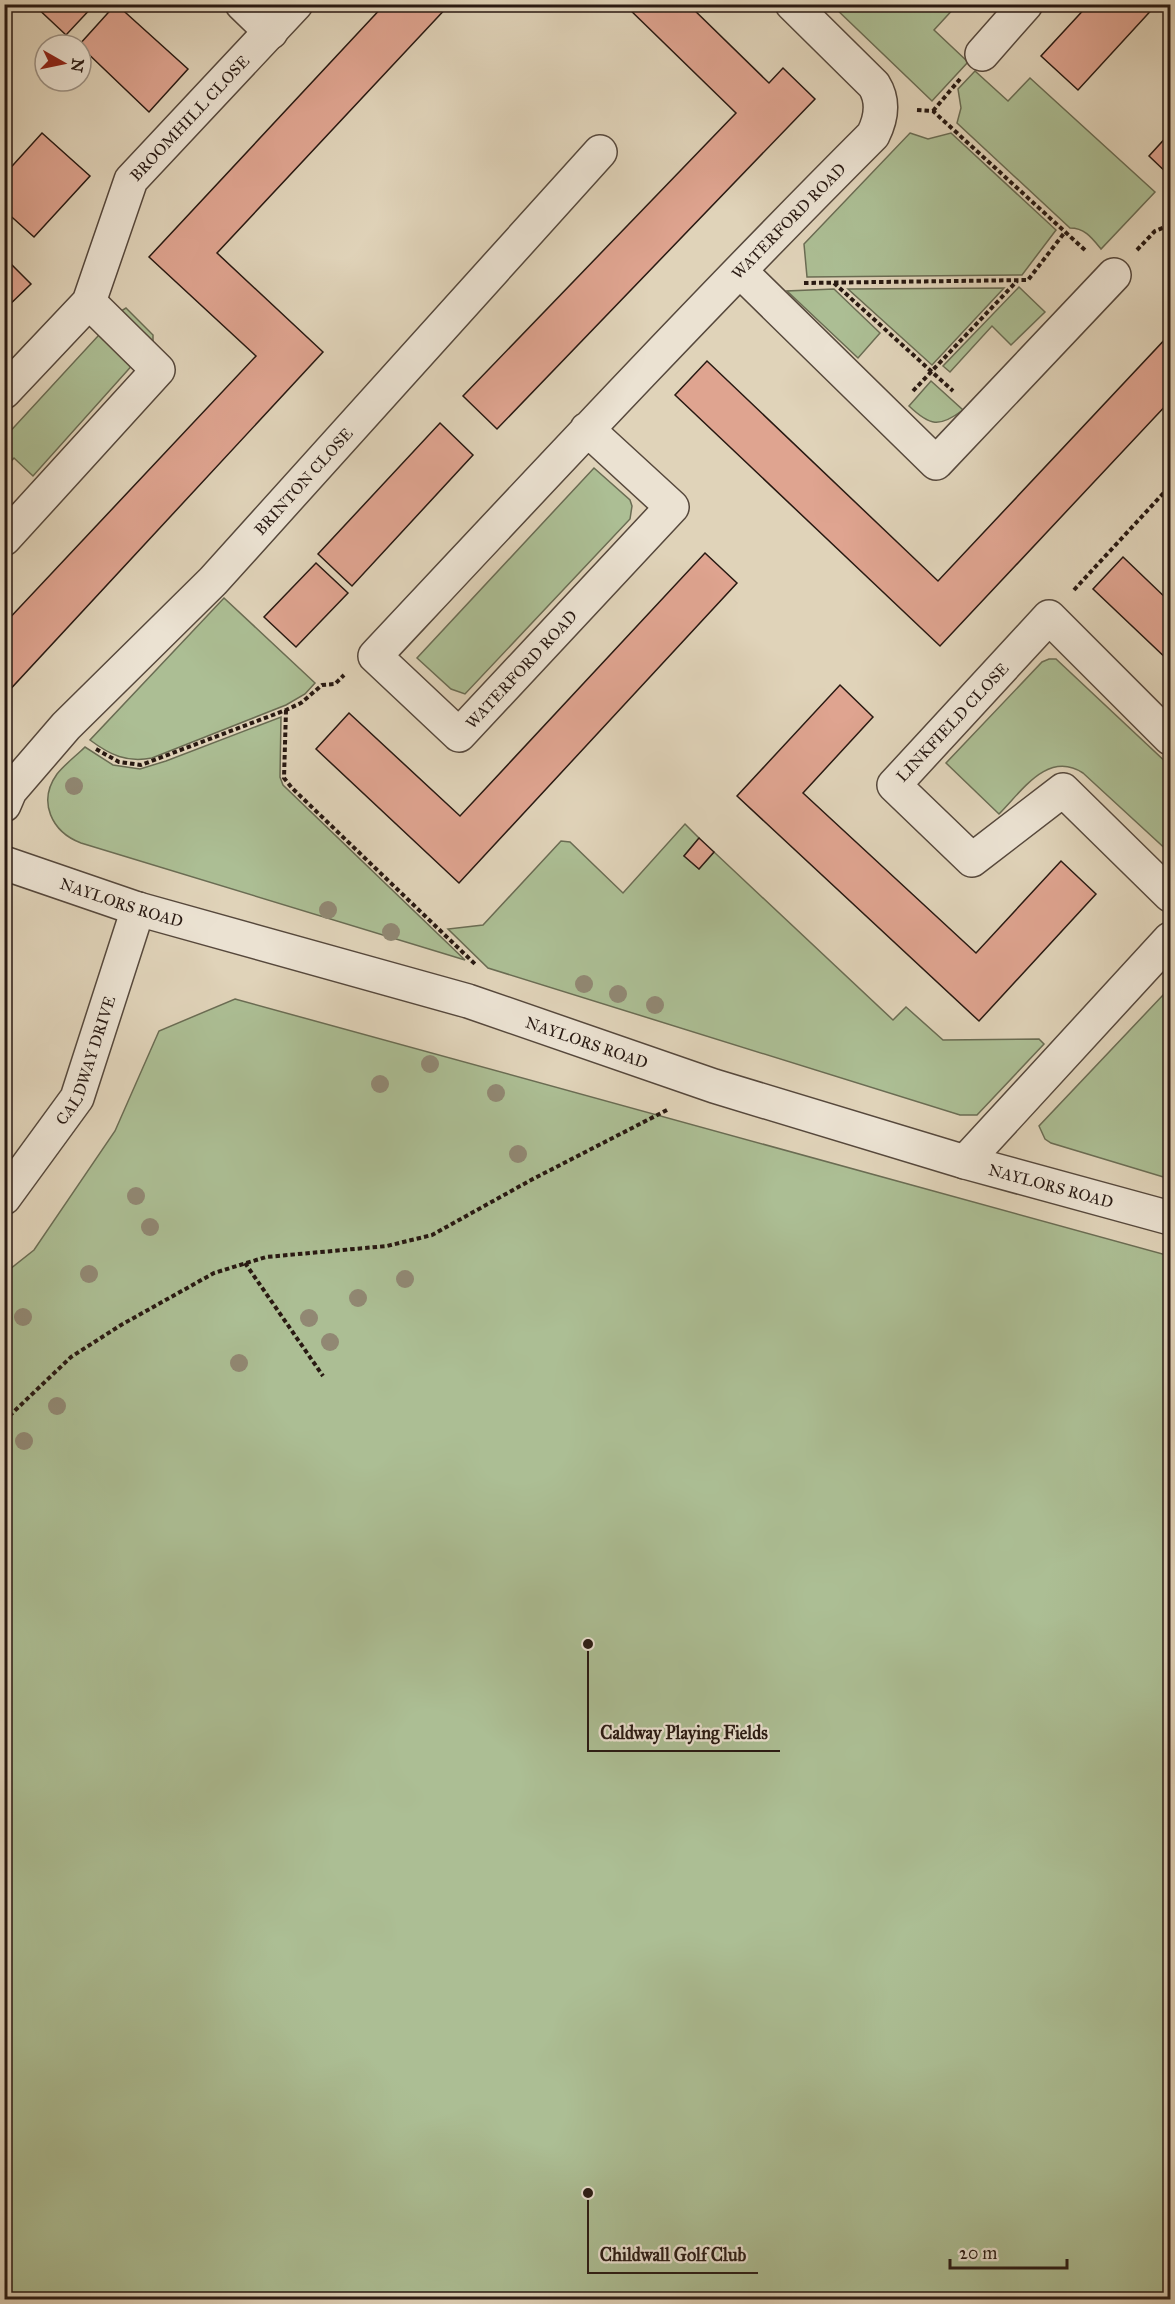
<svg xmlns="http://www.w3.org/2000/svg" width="1175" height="2304" font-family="'IM FELL Great Primer',serif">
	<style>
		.green { fill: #acbe94; stroke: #6a6c53; stroke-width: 1.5 }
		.building { fill: #dfa490; stroke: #281912; stroke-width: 1.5 }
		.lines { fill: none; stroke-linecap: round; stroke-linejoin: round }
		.minor-casing { stroke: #56483c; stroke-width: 36 }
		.tertiary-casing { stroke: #56483c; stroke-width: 36 }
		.path { stroke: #281912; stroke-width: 4; stroke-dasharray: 4.5 3; stroke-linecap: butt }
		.minor { stroke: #ebe2d2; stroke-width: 33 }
		.tertiary { stroke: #ebe2d2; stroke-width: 33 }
		.tree { fill: #918873 }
		.labels { text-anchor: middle; stroke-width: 4.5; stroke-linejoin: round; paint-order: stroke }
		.street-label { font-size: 16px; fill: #281912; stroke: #ebe2d2 }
		.leader { fill: none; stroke: #281912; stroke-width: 2 }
		.callout-dot { fill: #281912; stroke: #ebe2d2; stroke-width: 2 }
		.callout-label { font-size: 18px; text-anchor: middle; font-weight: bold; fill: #281912; stroke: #ebe2d2; stroke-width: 4.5; stroke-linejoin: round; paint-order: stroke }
	</style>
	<rect width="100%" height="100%" fill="#e0d3b9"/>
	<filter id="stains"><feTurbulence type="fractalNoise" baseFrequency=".00333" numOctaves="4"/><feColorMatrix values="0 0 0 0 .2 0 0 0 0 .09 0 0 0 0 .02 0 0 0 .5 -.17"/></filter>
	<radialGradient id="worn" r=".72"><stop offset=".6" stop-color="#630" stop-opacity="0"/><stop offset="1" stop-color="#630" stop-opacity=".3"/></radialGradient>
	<!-- green -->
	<g class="green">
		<polygon points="832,5 957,5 934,30 968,62 932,101"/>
		<path d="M975,71L1008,101L1030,78L1155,192L1101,249C1092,238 1085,228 1070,228L957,123L961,108L958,89Z"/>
		<polygon points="910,133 928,139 951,133 1056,230 1022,275 807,277 804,244"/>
		<polygon points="1019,287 1045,312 1011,345 992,326 950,372 943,366"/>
		<polygon points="1004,288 932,365 848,289"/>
		<polygon points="834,289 880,333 858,358 787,291"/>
		<polygon points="126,308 153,335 153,342 33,476 14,458 5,468 4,438 121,311"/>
		<path d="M931,381L963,410C939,428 930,426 909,406Z"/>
		<polygon points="594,468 630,500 632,506 630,519 465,694 451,689 417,658"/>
		<path d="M224,598L315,683L305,694L286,705L152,758C127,763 110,755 90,740Z"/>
		<path d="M1049,659H1056L1170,766V853L1083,773C1048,750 1022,791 999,814L946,763L1042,662Z"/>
		<path d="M281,717L280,777L283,785L465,960L81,843C52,832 37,802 57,774C65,764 76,756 85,747L113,765L140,769L166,761Z"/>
		<polygon points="685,824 699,838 684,856 699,869 714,852 893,1020 906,1007 943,1040 1039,1039 1044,1044 977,1115 960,1115 488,968 448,929 483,925 561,841 570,842 623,893"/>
		<polygon points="1164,994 1170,999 1170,1179 1051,1143 1045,1139 1039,1126"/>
		<polygon points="235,999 1170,1256 1170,2299 5,2299 5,1273 34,1250 115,1131 159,1031"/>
	</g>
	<!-- building -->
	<g class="building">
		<polygon points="33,4 95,4 66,35"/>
		<polygon points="116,4 188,69 149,112 79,45"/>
		<polygon points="385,4 450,4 217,253 323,352 4,696 4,624 256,356 149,257"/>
		<polygon points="624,4 688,4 769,83 783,68 815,99 497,429 463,396 736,113"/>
		<polygon points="1089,4 1157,4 1078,90 1041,56"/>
		<polygon points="42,133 90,176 34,237 4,210 4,175"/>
		<polygon points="1170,133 1170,176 1149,156"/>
		<polygon points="4,257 31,284 4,310"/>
		<polygon points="1170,334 1170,401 940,646 675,395 707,361 938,581"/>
		<polygon points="440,423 473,455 352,586 318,554"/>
		<polygon points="705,553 737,583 459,883 316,749 349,713 460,816"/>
		<polygon points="1123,557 1170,602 1170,662 1093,589"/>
		<polygon points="316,563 348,593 296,647 264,617"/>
		<polygon points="840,685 873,717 803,793 976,953 1061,861 1096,894 979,1021 737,796"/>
		<polygon points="699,838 714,852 699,869 684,856"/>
	</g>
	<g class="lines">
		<defs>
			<g id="minor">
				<polyline points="242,4 271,32"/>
				<polyline points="982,54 1026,4"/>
				<polyline points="740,271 936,463 1114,275"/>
				<path id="s1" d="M4,392L89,302L131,180L296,4"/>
				<path id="s2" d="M587,429L672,507L459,735L375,656C539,481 703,305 873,135C881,119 884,101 874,85L792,4"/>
				<polyline points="4,539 158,370 89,302"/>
				<polyline points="1170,738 1049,617 894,785 972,860 1063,790 1170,895"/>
				<path id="s3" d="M4,805L10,791L66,726L213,581L600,152"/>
				<polyline points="965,1162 1170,939"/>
			</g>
			<g id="tertiary">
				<path id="s4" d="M4,863L138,909L468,1001L714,1086L965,1162L1170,1218"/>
				<path id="s5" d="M4,1198L77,1098L138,909"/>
			</g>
		</defs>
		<!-- minor casing -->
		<use href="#minor" class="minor-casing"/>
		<!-- tertiary casing -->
		<use href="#tertiary" class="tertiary-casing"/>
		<!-- path -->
		<g class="path">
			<polyline points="917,110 933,111 1086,251"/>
			<polyline points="933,111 960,79"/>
			<polyline points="1137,250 1155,231 1170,225"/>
			<polyline points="804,283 1028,280 1065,232"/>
			<polyline points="834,283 953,391"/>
			<polyline points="913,391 1017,281"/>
			<polyline points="1074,590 1170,486"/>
			<polyline points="286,710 284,778 292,788 476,965"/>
			<polyline points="96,749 119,762 141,765 286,710 301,703 322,685 335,684 344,675"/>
			<polyline points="245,1263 323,1376"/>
			<polyline points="4,1421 71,1357 121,1325 214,1273 266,1257 387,1246 432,1235 531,1180 667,1110"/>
		</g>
		<!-- minor -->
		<use href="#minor" class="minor"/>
		<!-- tertiary -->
		<use href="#tertiary" class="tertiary"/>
	</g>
	<!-- trees -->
	<g class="tree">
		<circle cx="74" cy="786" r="9"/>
		<circle cx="328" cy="910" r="9"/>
		<circle cx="391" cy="932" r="9"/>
		<circle cx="584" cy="984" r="9"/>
		<circle cx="618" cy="994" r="9"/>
		<circle cx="655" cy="1005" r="9"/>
		<circle cx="430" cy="1064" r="9"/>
		<circle cx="380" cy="1084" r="9"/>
		<circle cx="496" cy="1093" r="9"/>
		<circle cx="518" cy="1154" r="9"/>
		<circle cx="136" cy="1196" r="9"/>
		<circle cx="150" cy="1227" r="9"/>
		<circle cx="89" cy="1274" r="9"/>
		<circle cx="405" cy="1279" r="9"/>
		<circle cx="358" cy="1298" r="9"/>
		<circle cx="23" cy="1317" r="9"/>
		<circle cx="309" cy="1318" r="9"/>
		<circle cx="330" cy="1342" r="9"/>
		<circle cx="239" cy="1363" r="9"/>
		<circle cx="57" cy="1406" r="9"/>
		<circle cx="24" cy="1441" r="9"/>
	</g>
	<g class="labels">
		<!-- street labels -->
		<g class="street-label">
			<text dy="6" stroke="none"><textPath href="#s1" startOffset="338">BROOMHILL CLOSE</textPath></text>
			<text dy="6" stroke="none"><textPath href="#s2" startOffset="1143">WATERFORD ROAD</textPath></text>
			<text dy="6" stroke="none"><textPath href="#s3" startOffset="442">BRINTON CLOSE</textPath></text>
			<text transform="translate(521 669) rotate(-47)" y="6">WATERFORD ROAD</text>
			<text transform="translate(952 722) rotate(-47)" y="6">LINKFIELD CLOSE</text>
			<text dy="6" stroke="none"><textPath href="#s4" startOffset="124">NAYLORS ROAD</textPath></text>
			<text dy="6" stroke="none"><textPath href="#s4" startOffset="610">NAYLORS ROAD</textPath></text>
			<text dy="6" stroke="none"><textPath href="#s5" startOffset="162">CALDWAY DRIVE</textPath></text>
			<text dy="6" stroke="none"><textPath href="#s4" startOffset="1096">NAYLORS ROAD</textPath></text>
		</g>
	</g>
	<!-- callouts -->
	<path class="leader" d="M588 1644L588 1751H780M588 2193L588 2273H758"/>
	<g class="callout-dot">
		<circle cx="588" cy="1644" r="6"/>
		<circle cx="588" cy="2193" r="6"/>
	</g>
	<g class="callout-label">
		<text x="684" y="1739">Caldway Playing Fields</text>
		<text x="673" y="2261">Childwall Golf Club</text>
	</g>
	<!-- margin -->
	<rect width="1175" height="2304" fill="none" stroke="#e0d3b9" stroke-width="24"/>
	<rect x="6" y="6" width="1163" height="2292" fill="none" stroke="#281912" stroke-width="3"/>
	<rect x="12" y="12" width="1151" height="2280" fill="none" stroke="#281912" stroke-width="1.5"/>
	<!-- north arrow -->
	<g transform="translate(63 63) rotate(99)"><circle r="28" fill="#ebe2d2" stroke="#9d9285" stroke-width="1.5"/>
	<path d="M0-4.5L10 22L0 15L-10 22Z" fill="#8f2418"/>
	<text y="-9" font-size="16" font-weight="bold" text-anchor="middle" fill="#281912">N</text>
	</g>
	<!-- scale -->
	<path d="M950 2259v9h117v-9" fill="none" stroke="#281912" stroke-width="3"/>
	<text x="959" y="2259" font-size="18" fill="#281912" stroke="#ebe2d2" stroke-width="4.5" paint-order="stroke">20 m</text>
	<rect width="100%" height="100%" filter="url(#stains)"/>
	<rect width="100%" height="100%" fill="url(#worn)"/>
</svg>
